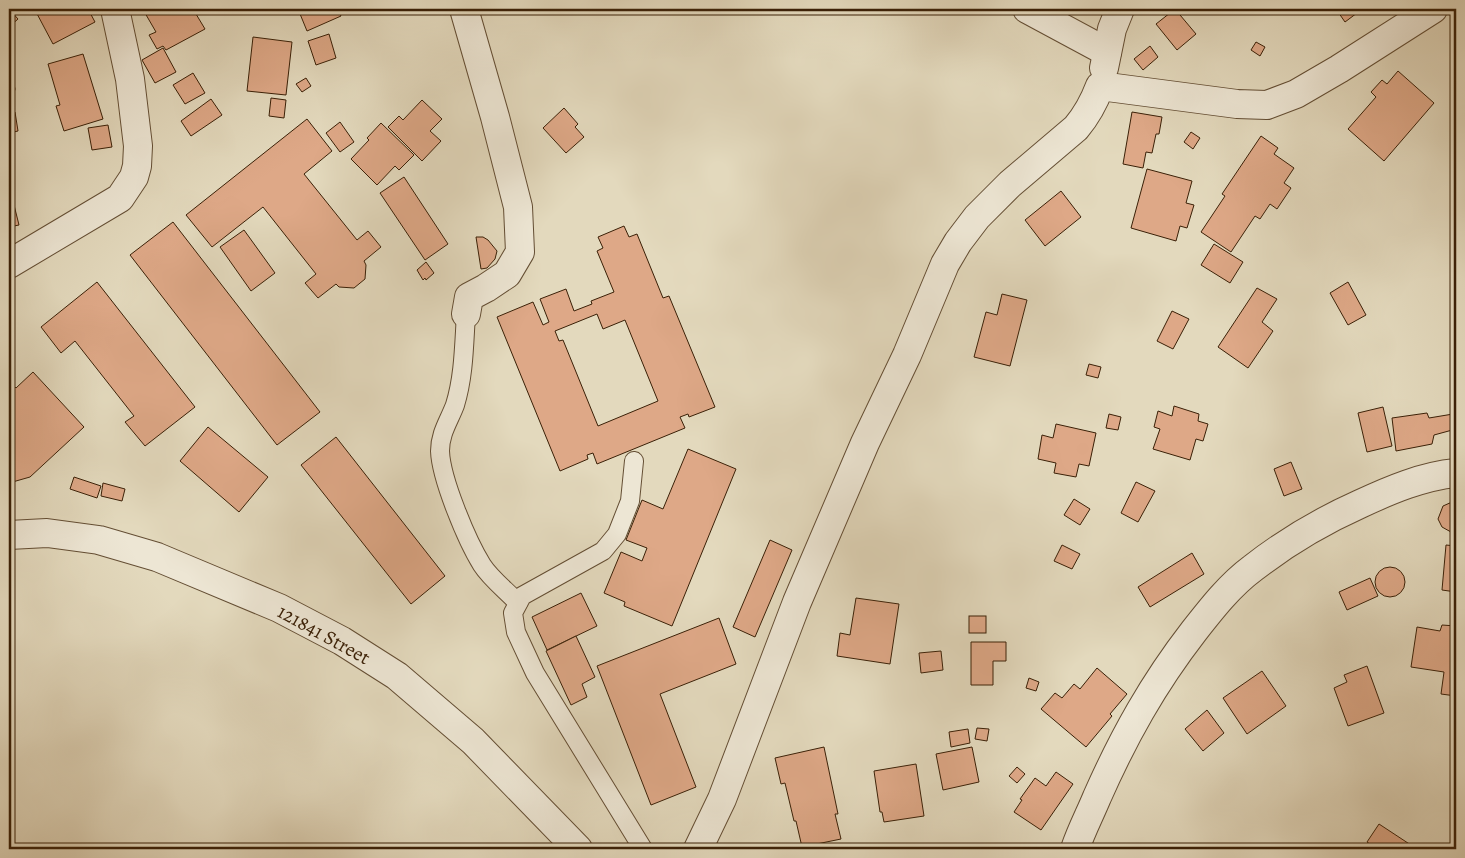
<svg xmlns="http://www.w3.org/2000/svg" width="1465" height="858" font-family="Alegreya,serif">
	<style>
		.building { fill: #dea887; stroke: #3a2007; fill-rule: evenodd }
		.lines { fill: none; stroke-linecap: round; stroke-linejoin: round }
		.lane-casing { stroke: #644e34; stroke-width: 20 }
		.street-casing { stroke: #644e34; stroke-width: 30 }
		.lane { stroke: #ede6d4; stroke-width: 18 }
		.street { stroke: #ede6d4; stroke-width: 28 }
		.labels { text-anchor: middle; stroke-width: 4; stroke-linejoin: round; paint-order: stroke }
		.street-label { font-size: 20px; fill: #3a2007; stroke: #ede6d4 }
	</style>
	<rect width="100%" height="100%" fill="#e3d9bd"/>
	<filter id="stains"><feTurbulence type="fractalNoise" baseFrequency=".004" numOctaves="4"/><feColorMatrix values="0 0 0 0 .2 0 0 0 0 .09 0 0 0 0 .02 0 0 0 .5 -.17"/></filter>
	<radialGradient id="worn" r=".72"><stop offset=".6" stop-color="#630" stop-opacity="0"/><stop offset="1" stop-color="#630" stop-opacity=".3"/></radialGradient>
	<!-- building -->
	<g class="building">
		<polygon points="9,9 18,19 9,27"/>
		<polygon points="37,9 88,9 95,22 53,44 35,10"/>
		<polygon points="153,9 193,9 205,29 166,50 163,46 157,49 149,35 156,32 145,13"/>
		<polygon points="298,9 338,9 341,16 307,31"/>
		<polygon points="1175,9 1196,34 1177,50 1156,24"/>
		<polygon points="1336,9 1361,9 1361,10 1345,22"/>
		<polygon points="329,34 336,58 316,65 308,41"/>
		<polygon points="253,37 292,42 286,95 247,91"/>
		<polygon points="1256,42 1265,47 1260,56 1251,50"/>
		<polygon points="1150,46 1158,57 1143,70 1134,59"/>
		<polygon points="163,48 176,72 155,83 142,60"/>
		<polygon points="83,54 103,119 64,131 56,106 60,105 48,64"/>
		<polygon points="1398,71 1434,103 1384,161 1348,129 1376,97 1371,92 1382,80 1387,84"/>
		<polygon points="193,73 205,93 185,104 173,85"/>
		<polygon points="9,76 13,80 15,89 14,93 9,98"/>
		<polygon points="306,78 311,86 302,92 296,84"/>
		<polygon points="271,98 286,100 284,118 269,116"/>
		<polygon points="211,99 222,115 191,136 181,121"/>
		<polygon points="422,100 442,119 430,131 441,141 422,161 388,127 399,116 403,120"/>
		<polygon points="564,108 578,124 575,127 584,137 566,153 543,128"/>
		<polygon points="15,112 18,131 9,133 9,113"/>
		<polygon points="1132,112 1162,117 1159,134 1156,134 1152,153 1146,152 1143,168 1123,164"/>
		<polygon points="307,119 332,151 304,174 357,240 368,231 381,247 364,261 366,265 365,279 354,288 339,287 336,284 318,298 305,283 316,274 263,207 212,247 186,215"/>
		<polygon points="340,122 354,142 340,152 326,133"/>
		<polygon points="381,123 414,155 399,170 395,166 377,185 351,159 369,140 367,138"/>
		<polygon points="108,125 112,147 92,150 88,128"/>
		<polygon points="1191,132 1200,138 1193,149 1184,142"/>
		<polygon points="1261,136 1278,148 1274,154 1294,168 1284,183 1291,188 1277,209 1270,204 1260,219 1255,216 1231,252 1201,232 1225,196 1222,194"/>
		<polygon points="1147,169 1192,181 1186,203 1194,205 1187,228 1180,226 1176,241 1131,228"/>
		<polygon points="404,177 448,244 425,260 380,193"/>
		<polygon points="9,185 19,225 9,227"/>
		<polygon points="1061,191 1081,217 1045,246 1025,220"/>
		<polygon points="1456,218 1456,256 1455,256"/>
		<polygon points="173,222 320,412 277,445 130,255"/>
		<path d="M624,226L629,237L637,234L663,298L669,296L715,407L689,417L688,414L680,417L685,428L597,464L593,453L587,455L588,459L560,471L497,317L533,302L543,325L549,322L540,299L566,289L574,311L592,304L591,301L614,292L597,251L603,248L598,237ZM597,314L603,329L625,320L658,401L598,426L563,340L559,341L555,331Z"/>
		<polygon points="244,230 275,273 251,291 220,247"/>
		<polygon points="476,237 483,237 488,240 497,251 495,259 487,268 481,269"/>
		<polygon points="1214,244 1243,262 1230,283 1201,265"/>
		<polygon points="426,262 434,273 426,280 425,278 423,280 417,270"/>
		<polygon points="97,282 195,407 145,446 125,422 134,416 75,341 61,353 41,327"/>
		<polygon points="1348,282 1366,315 1348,325 1330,293"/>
		<polygon points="1257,288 1277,299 1262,322 1273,331 1248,368 1218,347"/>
		<polygon points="1002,294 1027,300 1010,366 974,357 986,312 997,315"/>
		<polygon points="1172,311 1189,319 1173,349 1157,341"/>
		<polygon points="1089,364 1101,367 1098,378 1086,375"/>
		<polygon points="33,372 84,427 30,477 9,483 9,381 16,388"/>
		<polygon points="1174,406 1199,414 1198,421 1208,424 1203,441 1196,439 1190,460 1153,449 1160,429 1154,427 1158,411 1172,416"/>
		<polygon points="1383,407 1392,446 1367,452 1358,413"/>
		<polygon points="1427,413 1429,418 1453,414 1456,429 1434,435 1432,444 1396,451 1392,418"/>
		<polygon points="1109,414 1121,417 1118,430 1106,428"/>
		<polygon points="1056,424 1096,433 1089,466 1079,464 1076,477 1054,473 1056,463 1038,459 1042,435 1053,438"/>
		<polygon points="208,427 268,477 239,512 180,461"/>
		<polygon points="336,437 445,576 411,604 301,465"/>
		<polygon points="688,449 736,469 672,626 624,606 625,602 604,593 621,552 642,561 647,548 626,540 642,500 663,509"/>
		<polygon points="1291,462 1302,489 1284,496 1274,469"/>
		<polygon points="74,477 101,486 97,498 70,489"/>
		<polygon points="1136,482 1155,491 1138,522 1121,513"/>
		<polygon points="103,483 125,489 122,501 101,496"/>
		<polygon points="1074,499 1090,509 1080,525 1064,515"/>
		<polygon points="1452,502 1456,503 1456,531 1451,532 1442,527 1438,519 1443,506"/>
		<polygon points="770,540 792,550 755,637 733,627"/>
		<polygon points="1062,545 1080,554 1072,569 1054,561"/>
		<polygon points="1446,545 1456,546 1456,592 1442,590"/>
		<polygon points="1192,553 1204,574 1150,607 1138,587"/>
		<circle cx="1390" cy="582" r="15"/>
		<polygon points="1370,578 1378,596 1347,610 1339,592"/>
		<polygon points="581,593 597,626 547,650 532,617"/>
		<polygon points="856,598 899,604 890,664 837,656 840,633 850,635"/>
		<rect x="969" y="616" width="17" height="17"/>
		<polygon points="719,618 736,664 660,694 696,787 651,805 597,666"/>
		<polygon points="1442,625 1456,626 1454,633 1456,634 1456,696 1441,694 1444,672 1411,667 1417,627 1440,631"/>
		<polygon points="576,636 595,677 582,684 587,697 571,705 546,651"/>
		<polygon points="971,642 1006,642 1006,661 993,661 993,685 971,685"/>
		<polygon points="941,651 943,670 921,673 919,653"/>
		<polygon points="1367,666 1384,713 1348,726 1334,688 1347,682 1344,675"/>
		<polygon points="1097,668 1127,694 1110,714 1112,716 1086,747 1041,709 1055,693 1062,698 1074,684 1080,689"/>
		<polygon points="1262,671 1286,706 1247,734 1223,698"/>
		<polygon points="1029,678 1039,682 1036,691 1026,688"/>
		<polygon points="1207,710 1224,733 1203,751 1185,729"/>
		<polygon points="977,728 989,729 987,741 975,739"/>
		<polygon points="968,729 970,743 951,747 949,732"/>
		<polygon points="824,747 838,814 835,814 841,839 802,847 796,821 794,821 785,783 781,784 775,758"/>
		<polygon points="972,747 979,782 943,790 936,754"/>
		<polygon points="916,764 924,816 884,822 882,812 880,812 874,771"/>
		<polygon points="1017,767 1025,774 1017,783 1009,776"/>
		<polygon points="1056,772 1073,784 1041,830 1014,812 1022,800 1020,799 1035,778 1046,786"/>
		<polygon points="1379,824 1417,849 1377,849 1367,842"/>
	</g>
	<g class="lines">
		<defs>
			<g id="lane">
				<path d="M466,314C464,344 464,376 455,405C449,421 440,433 440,451C441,479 467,541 482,565C491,579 507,591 518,603"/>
				<polyline points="634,461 630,501 617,534 603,551 522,596 513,613 516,632 535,673 643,849"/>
			</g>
			<g id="street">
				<polyline points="464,9 495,117 518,207 520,252 507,274 486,288 469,297 466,314"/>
				<polyline points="1027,9 1107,52"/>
				<polyline points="1104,68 1112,29 1120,9"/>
				<polyline points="9,264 120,198 134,177 137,166 138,146 130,79 115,9"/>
				<polyline points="9,535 47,533 99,540 157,557 279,608 342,641 397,676 473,741 578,849"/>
				<path d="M698,849L722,799L797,602L865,443L907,355L945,264L958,242L977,217L1010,184L1076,128C1087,115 1094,102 1100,86L1237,104L1267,105L1296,94L1339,69L1433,9"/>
				<path d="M1075,849C1081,831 1090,814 1097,797C1124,736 1153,684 1194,631C1212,608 1230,585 1253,568C1285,543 1322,521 1360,504C1390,490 1423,476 1456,473"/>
			</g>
		</defs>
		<!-- lane casing -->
		<use href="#lane" class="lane-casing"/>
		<!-- street casing -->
		<use href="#street" class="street-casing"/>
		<!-- lane -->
		<use href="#lane" class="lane"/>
		<!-- street -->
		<use href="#street" class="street"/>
	</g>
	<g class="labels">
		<!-- street labels -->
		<g class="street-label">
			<text transform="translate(324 634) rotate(29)" y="7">121841 Street</text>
		</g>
	</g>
	<!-- margin -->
	<rect width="1465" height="858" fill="none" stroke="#e3d9bd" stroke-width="30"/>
	<rect x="10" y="10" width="1445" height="838" fill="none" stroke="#3a2007" stroke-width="2.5"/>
	<rect x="15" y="15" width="1435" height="828" fill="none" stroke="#3a2007"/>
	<rect width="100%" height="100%" filter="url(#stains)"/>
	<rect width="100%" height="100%" fill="url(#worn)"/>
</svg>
